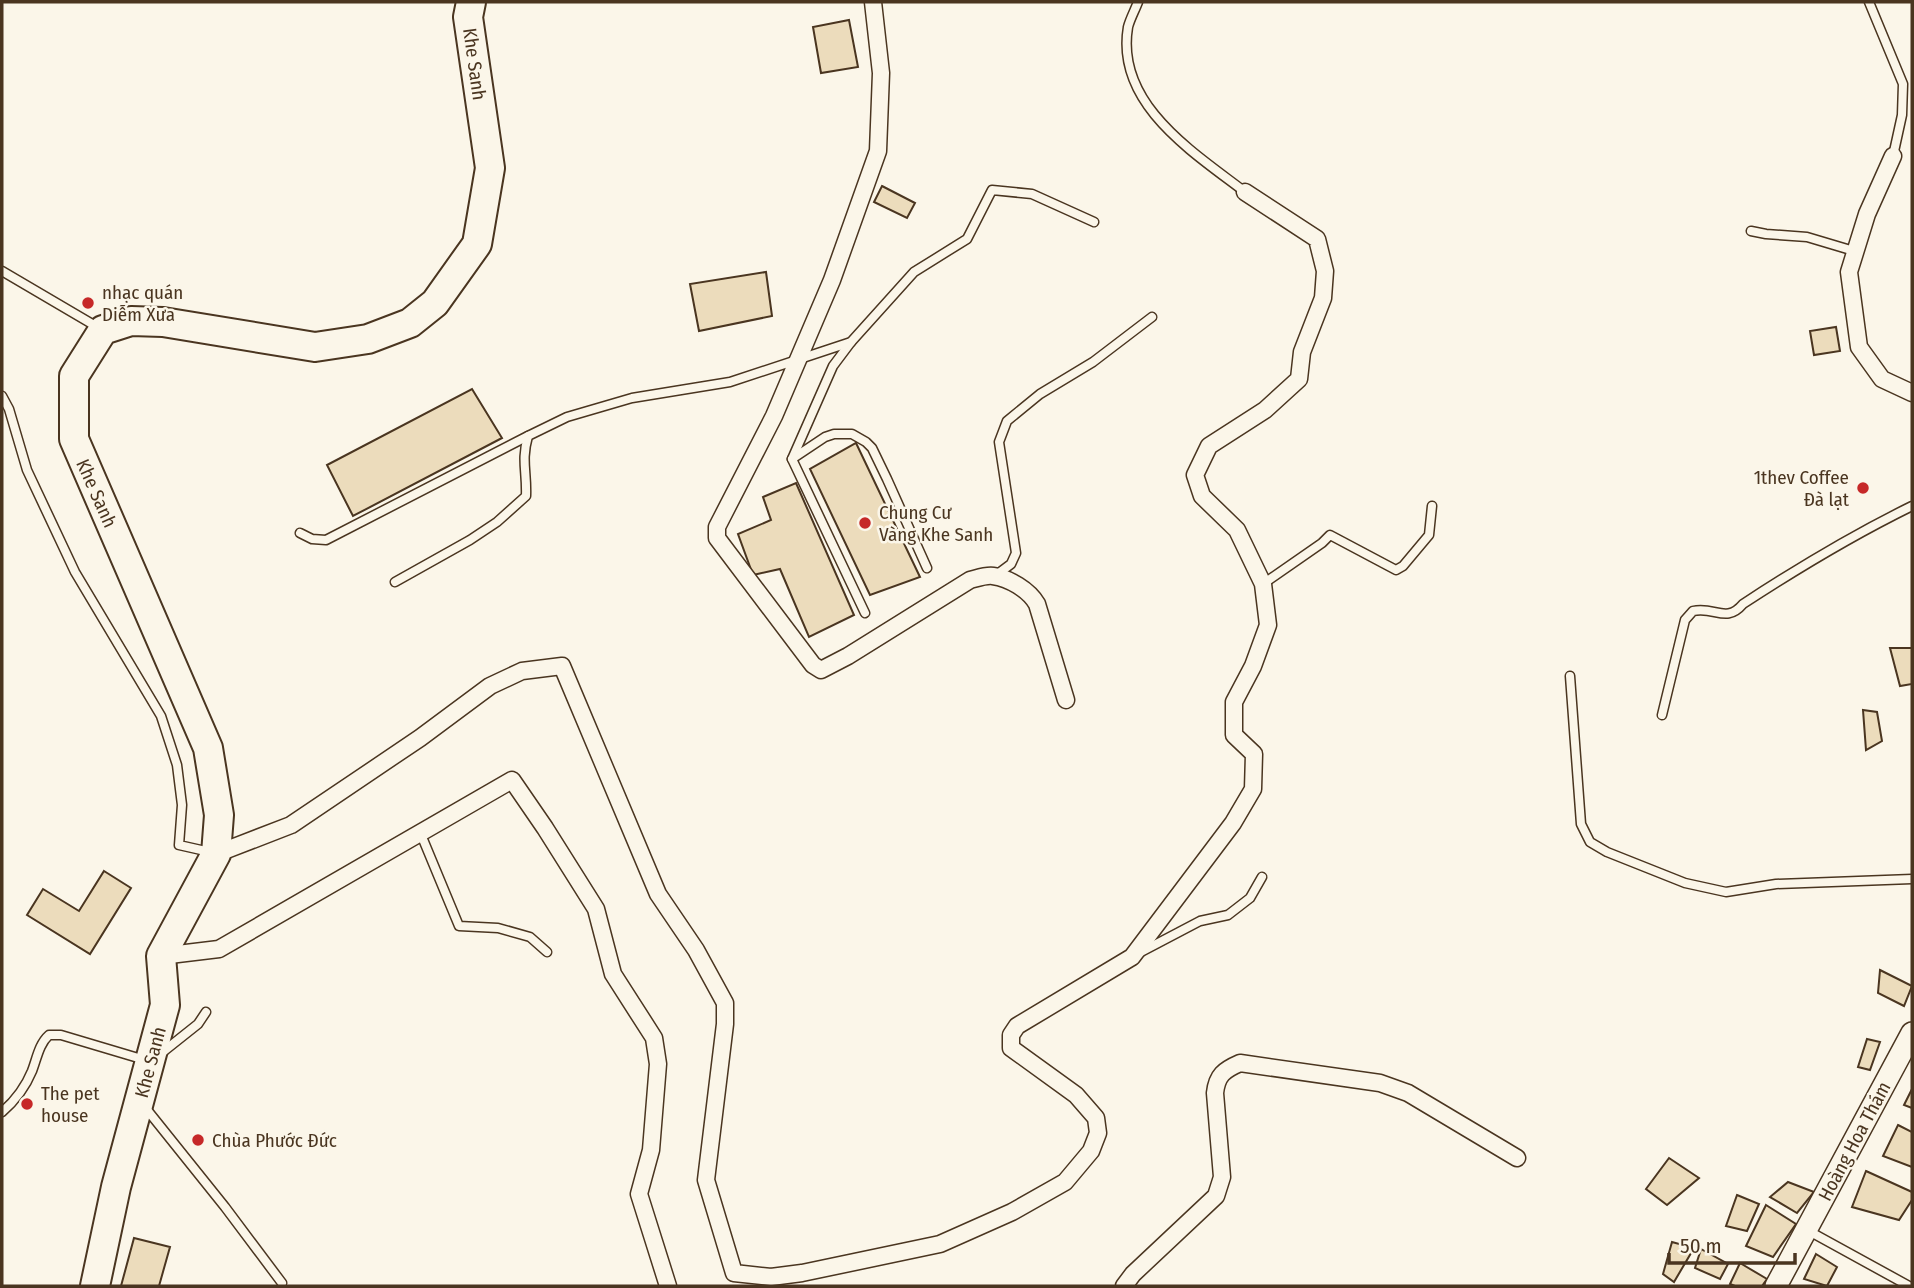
<svg xmlns="http://www.w3.org/2000/svg" width="1914" height="1288" font-family="'Fira Sans Condensed',sans-serif">
	<style>
		.building { fill: #ecdcbc; stroke: #4a3520; stroke-width: 2 }
		.lines { fill: none; stroke-linecap: round; stroke-linejoin: round }
		.lane-casing { stroke: #4a3520; stroke-width: 11 }
		.street-casing { stroke: #4a3520; stroke-width: 19 }
		.secondary-casing { stroke: #4a3520; stroke-width: 24 }
		.highway-casing { stroke: #4a3520; stroke-width: 32 }
		.lane { stroke: #fbf6e9; stroke-width: 8 }
		.street { stroke: #fbf6e9; stroke-width: 16 }
		.secondary { stroke: #fbf6e9; stroke-width: 21 }
		.highway { stroke: #fbf6e9; stroke-width: 28 }
		.poi-dot { fill: #c62828; stroke: #fbf6e9; stroke-width: 2.5 }
		.labels { text-anchor: middle; stroke-width: 5; stroke-linejoin: round; paint-order: stroke }
		.street-label { font-size: 19px; fill: #4a3520; stroke: #fbf6e9 }
		.poi-label { font-size: 19px; fill: #4a3520; stroke: #fbf6e9; text-anchor: start }
	</style>
	<rect width="100%" height="100%" fill="#fbf6e9"/>
	<!-- building -->
	<g class="building">
		<polygon points="849,20 858,67 821,73 813,27"/>
		<polygon points="882,186 915,203 907,218 874,202"/>
		<polygon points="766,272 772,316 699,331 690,284"/>
		<polygon points="1836,327 1840,351 1814,355 1810,331"/>
		<polygon points="472,389 502,438 353,516 327,465"/>
		<polygon points="856,443 920,577 870,595 810,469"/>
		<polygon points="796,483 854,615 809,637 780,569 753,575 738,534 771,520 763,497"/>
		<polygon points="1890,648 1912,648 1912,684 1900,686"/>
		<polygon points="1863,710 1877,712 1882,741 1866,750"/>
		<polygon points="104,871 131,888 90,954 27,915 43,889 79,911"/>
		<polygon points="1880,970 1912,986 1904,1006 1878,993"/>
		<polygon points="1867,1039 1880,1042 1870,1070 1858,1067"/>
		<polygon points="1912,1089 1912,1108 1904,1105"/>
		<polygon points="1898,1125 1912,1132 1912,1167 1883,1156"/>
		<polygon points="1669,1158 1699,1178 1667,1205 1646,1189"/>
		<polygon points="1866,1171 1912,1192 1912,1200 1899,1220 1852,1207"/>
		<polygon points="1788,1182 1814,1192 1797,1213 1770,1197"/>
		<polygon points="1737,1195 1759,1204 1747,1231 1726,1226"/>
		<polygon points="1766,1205 1796,1224 1773,1257 1746,1246"/>
		<polygon points="134,1238 170,1247 159,1286 121,1286"/>
		<polygon points="1672,1242 1694,1248 1674,1282 1663,1274"/>
		<polygon points="1701,1249 1728,1264 1720,1279 1695,1268"/>
		<polygon points="1816,1254 1837,1267 1827,1286 1804,1279"/>
		<polygon points="1740,1263 1767,1279 1762,1286 1735,1286 1730,1284"/>
	</g>
	<g class="lines">
		<defs>
			<g id="lane">
				<path d="M1138,2C1135,10 1130,19 1128,27C1115,104 1193,152 1245,192"/>
				<polyline points="1869,2 1903,84 1902,115 1893,156"/>
				<polyline points="1751,231 1766,234 1807,237 1854,251"/>
				<polyline points="2,271 99,328"/>
				<polyline points="851,342 833,366 792,459 865,613"/>
				<polyline points="2,396 9,409 27,470 75,572 161,716 177,765 182,805 179,845 210,852"/>
				<polyline points="792,459 825,437 834,434 852,434 866,442 872,448 887,479 927,568"/>
				<polyline points="300,533 312,539 326,540 528,436"/>
				<polyline points="995,576 1011,564 1016,553 999,442 1007,421 1040,394 1093,362 1152,317"/>
				<path d="M395,582L470,540L497,522L526,496C527,471 521,461 528,436L567,417L632,398L730,382L851,342L914,272L967,239L992,190L1032,194L1094,222"/>
				<polyline points="1263,584 1322,543 1330,535 1396,570 1403,566 1429,535 1432,506"/>
				<polyline points="1570,676 1581,824 1590,842 1607,852 1685,883 1726,892 1776,884 1912,879"/>
				<path d="M1662,715L1685,620L1693,611C1715,606 1726,624 1743,604C1798,568 1853,535 1912,506"/>
				<polyline points="420,832 459,926 498,928 530,937 547,952"/>
				<polyline points="1141,952 1200,921 1228,915 1250,898 1262,877"/>
				<polyline points="159,1055 198,1024 206,1012"/>
				<polyline points="144,1106 225,1207 282,1283"/>
				<path d="M2,1112C16,1100 25,1088 32,1071C37,1058 39,1044 49,1035H61L145,1060"/>
				<polyline points="1807,1230 1909,1286"/>
			</g>
			<g id="street">
				<path d="M873,2L881,73L878,151L832,280L774,416L717,527V538L813,665L821,670L848,656L970,580C978,578 986,575 993,576C1009,578 1029,590 1037,604L1066,700"/>
				<polyline points="1893,156 1867,214 1849,272 1859,347 1882,379 1912,393"/>
				<polyline points="216,854 291,825 420,738 490,686 522,671 562,666 658,894 696,950 725,1003 725,1024 706,1180 734,1273 771,1277 802,1273 940,1244 1012,1212 1065,1182 1091,1151 1098,1133 1096,1118 1076,1095 1011,1048 1011,1035 1017,1026 1132,957 1233,823 1253,789 1254,754 1234,735 1234,702 1253,666 1268,625 1263,584 1237,530 1202,496 1195,475 1209,446 1265,410 1299,379 1302,352 1323,298 1325,271 1317,239 1245,192"/>
				<polyline points="161,956 219,949 512,780 545,828 596,909 613,974 654,1038 658,1064 651,1150 639,1194 668,1286"/>
				<path d="M1124,1286L1133,1274L1216,1196L1222,1177L1215,1093C1217,1075 1224,1070 1240,1063L1380,1083L1408,1093L1517,1158"/>
			</g>
			<polyline id="secondary" points="1776,1286 1912,1033"/>
			<polyline id="highway" points="95,1286 116,1187 165,1005 161,956 216,854 219,815 208,748 74,439 74,376 103,330 131,321 163,322 315,347 368,339 410,323 435,303 477,244 490,168 468,17 471,2"/>
		</defs>
		<!-- lane casing -->
		<use href="#lane" class="lane-casing"/>
		<!-- street casing -->
		<use href="#street" class="street-casing"/>
		<!-- secondary casing -->
		<use href="#secondary" class="secondary-casing"/>
		<!-- highway casing -->
		<use href="#highway" class="highway-casing"/>
		<!-- lane -->
		<use href="#lane" class="lane"/>
		<!-- street -->
		<use href="#street" class="street"/>
		<!-- secondary -->
		<use href="#secondary" class="secondary"/>
		<!-- highway -->
		<use href="#highway" class="highway"/>
	</g>
	<!-- markers -->
	<g class="poi-dot">
		<circle cx="88" cy="303" r="7"/>
		<circle cx="1863" cy="488" r="7"/>
		<circle cx="865" cy="523" r="7"/>
		<circle cx="27" cy="1104" r="7"/>
		<circle cx="198" cy="1140" r="7"/>
	</g>
	<g class="labels">
		<!-- street labels -->
		<g class="street-label">
			<text transform="translate(475 64) rotate(82)" y="7">Khe Sanh</text>
			<text transform="translate(97 493) rotate(66)" y="7">Khe Sanh</text>
			<text transform="translate(150 1062) rotate(-75)" y="7">Khe Sanh</text>
			<text transform="translate(1854 1141) rotate(-62)" y="7">Hoàng Hoa Thám</text>
		</g>
		<!-- poi labels -->
		<g class="poi-label">
			<text x="102" y="299">nhạc quán<tspan x="102" dy="22">Diễm Xưa</tspan></text>
			<text x="1849" y="484" text-anchor="end">1thev Coffee<tspan x="1849" dy="22">Đà lạt</tspan></text>
			<text x="879" y="519">Chung Cư<tspan x="879" dy="22">Vàng Khe Sanh</tspan></text>
			<text x="41" y="1100">The pet<tspan x="41" dy="22">house</tspan></text>
			<text x="212" y="1147">Chùa Phước Đức</text>
		</g>
	</g>
	<!-- border -->
	<rect width="1914" height="1288" fill="none" stroke="#4a3520" stroke-width="7"/>
	<!-- scale -->
	<path d="M1669 1253v10h126v-10" fill="none" stroke="#4a3520" stroke-width="3.5"/>
	<text x="1680" y="1253" font-size="21" fill="#4a3520" stroke="#fbf6e9" stroke-width="5" paint-order="stroke">50 m</text>
</svg>
